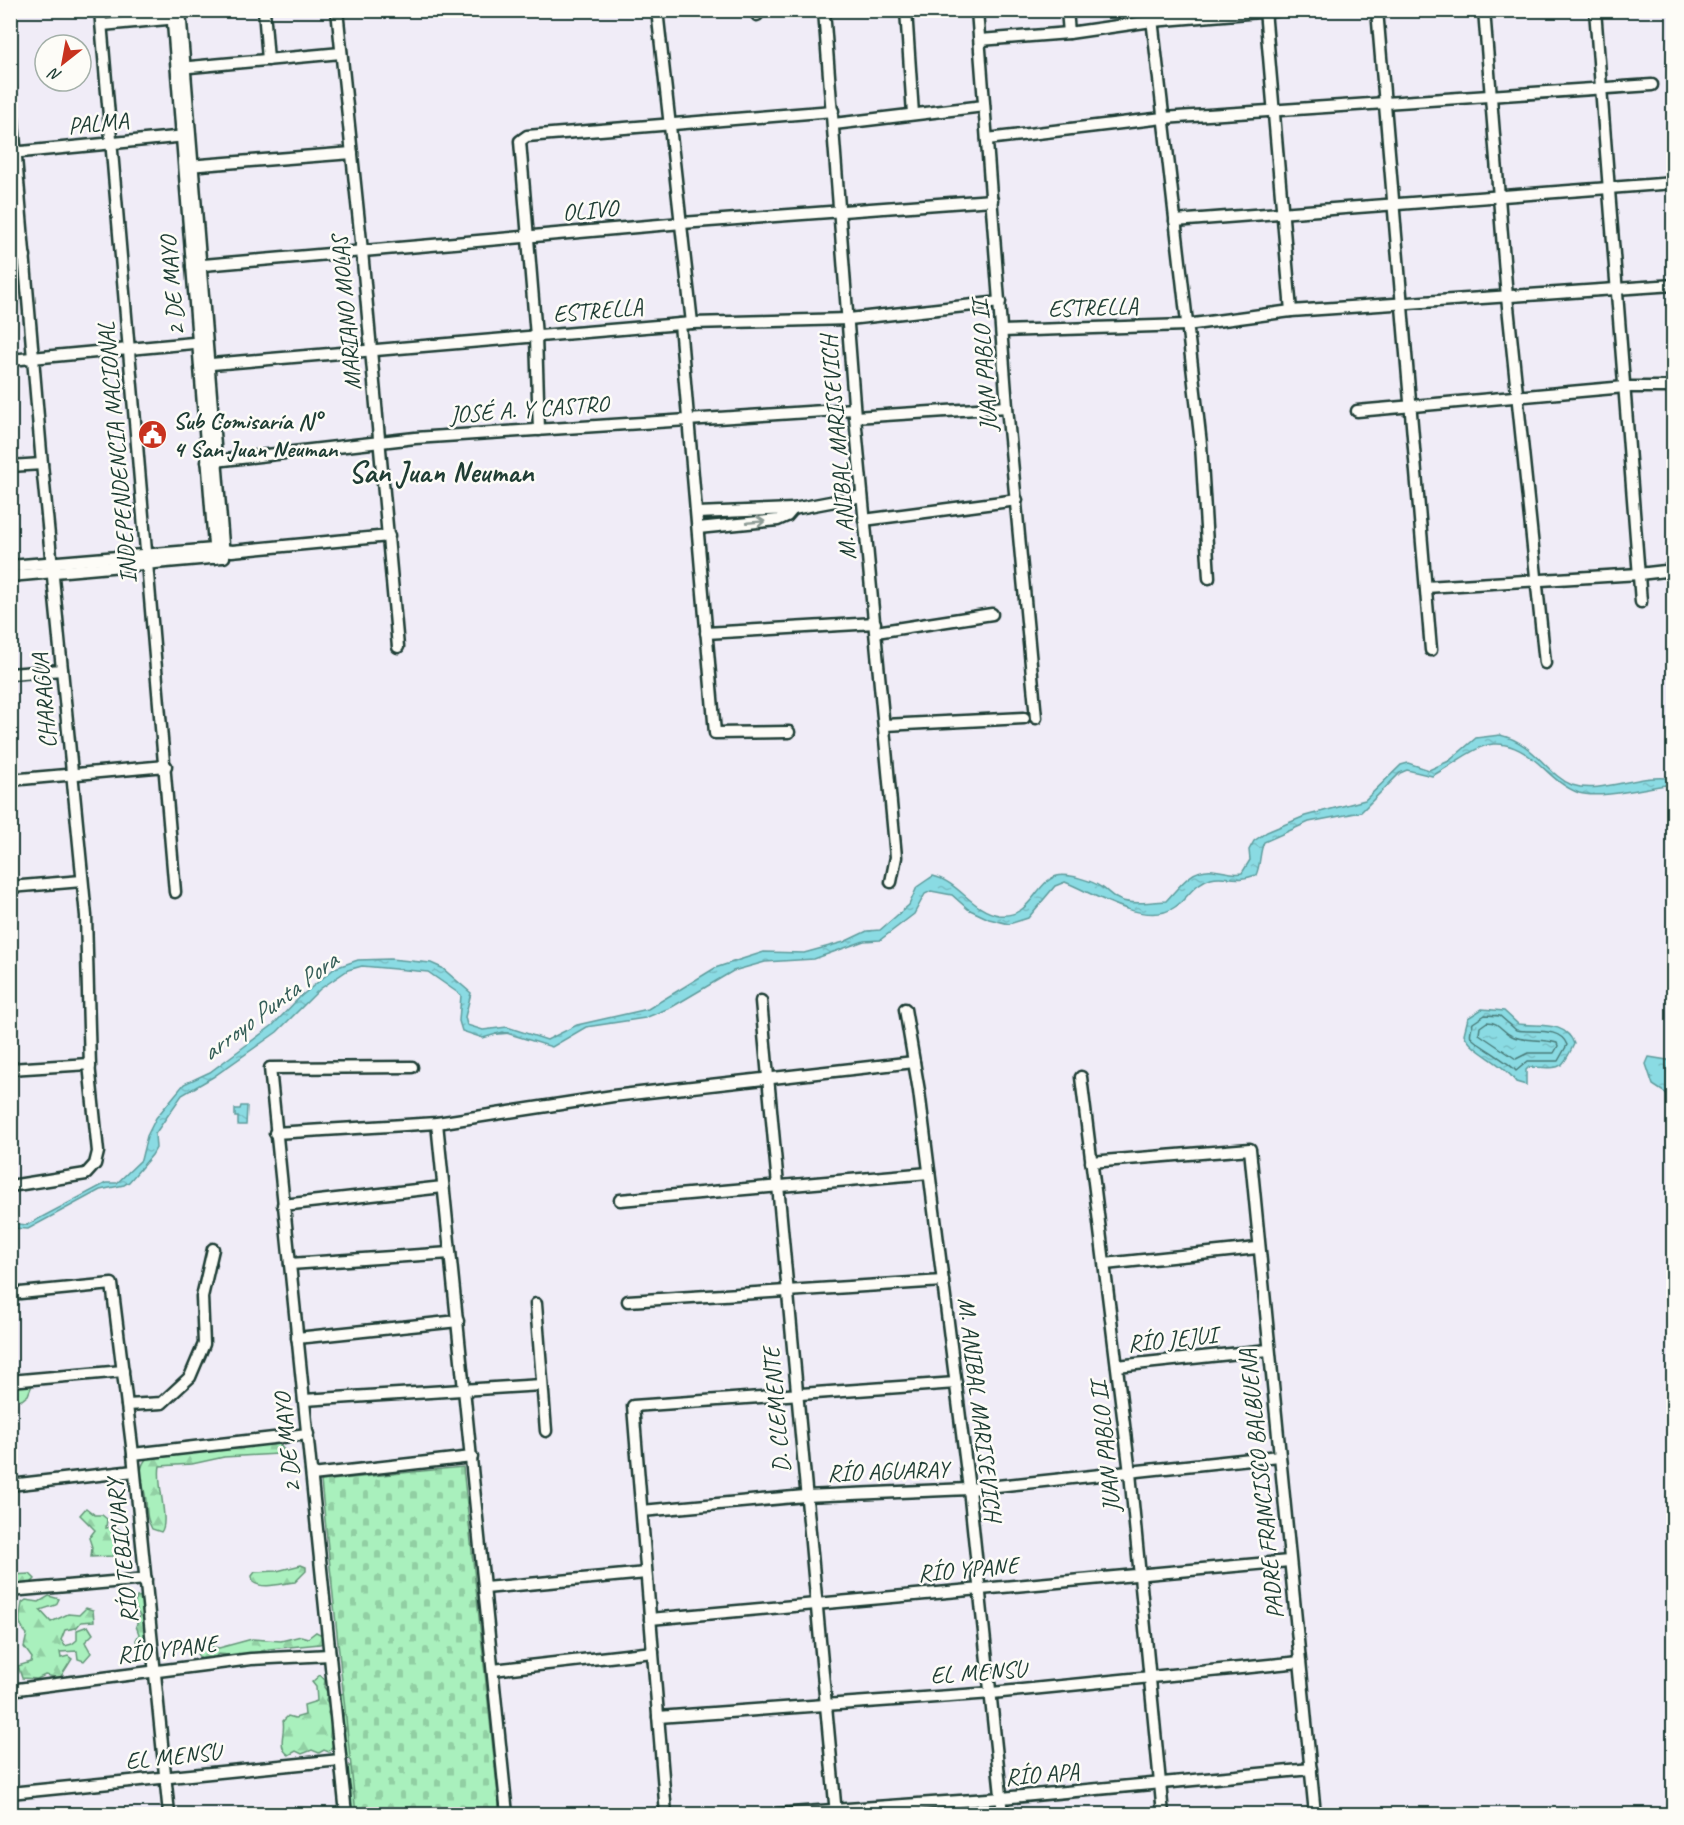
<svg xmlns="http://www.w3.org/2000/svg" width="1684" height="1825" font-family="Caveat,sans-serif">
	<style>
		.forest { fill: url(#forest-firs); stroke: #649678; stroke-width: 1.5 }
		.cemetery { fill: url(#cemetery-stones); stroke: #649678; stroke-width: 1.5 }
		.water { fill: url(#water-ripples); stroke: #5f9c9d; stroke-width: 1.5 }
		.lines { fill: none; stroke-linecap: round; stroke-linejoin: round }
		.shore { stroke: #4a7c7a; stroke-width: 1.5 }
		.stream { stroke: #5f9c9d; stroke-width: 2 }
		.minor-casing { stroke: #1f3d34; stroke-width: 15 }
		.minor { stroke: #fdfcf7; stroke-width: 10 }
		.oneway { stroke: #8e9c96 }
		.labels { text-anchor: middle; stroke-width: 5; stroke-linejoin: round; paint-order: stroke }
		.street-label { font-size: 24px; fill: #1f3d34; stroke: #fdfcf7 }
		.poi-label { font-size: 24px; font-weight: bold; fill: #1f3d34; stroke: #fdfcf7; text-anchor: start }
		.water-label { font-size: 26px; font-style: italic; fill: #345d57; stroke: #fdfcf7 }
		.district-label { font-size: 30px; font-weight: bold; fill: #1f3d34; stroke: #fdfcf7 }
	</style>
	<defs>
		<pattern id="forest-firs" width="22" height="20" patternUnits="userSpaceOnUse" patternTransform="scale(1.5)"><rect width="22" height="20" fill="#a9f0bd"/><path d="M5 1l3.5 6h-7zM16 11l3.5 6h-7z" fill="#91cfa3"/></pattern>
		<pattern id="cemetery-stones" width="16" height="16" patternUnits="userSpaceOnUse" patternTransform="scale(1.5)"><rect width="16" height="16" fill="#a9f0bd"/><path d="M2 7V4a2 2 0 0 1 4 0v3zM10 15v-3a2 2 0 0 1 4 0v3z" fill="#91cfa3"/></pattern>
		<pattern id="water-ripples" width="26" height="14" patternUnits="userSpaceOnUse" patternTransform="scale(1.5)"><rect width="26" height="14" fill="#8adbe3"/><path d="M2 4q2-2 4 0t4 0M15 11q2-2 4 0t4 0" fill="none" stroke="#77bdc3"/></pattern>
	</defs>
	<rect width="100%" height="100%" fill="#f0ecf7"/>
	<filter id="ink" filterUnits="userSpaceOnUse"><feTurbulence type="fractalNoise" baseFrequency=".0167" numOctaves="2"/><feDisplacementMap in="SourceGraphic" scale="12" xChannelSelector="R" yChannelSelector="G"/><feConvolveMatrix kernelMatrix="1 2 1 2 8 2 1 2 1" color-interpolation-filters="sRGB"/></filter>
	<g filter="url(#ink)">
		<!-- forest -->
		<g class="forest">
			<polygon points="14,1384 32,1385 28,1395 22,1400 19,1399 13,1391"/>
			<path d="M271,1442L279,1444L284,1450L278,1454L224,1457L192,1464L160,1466C156,1483 170,1522 161,1532L152,1529C146,1518 147,1512 146,1501C145,1486 135,1473 146,1459Z"/>
			<polygon points="86,1508 95,1515 102,1515 107,1519 106,1528 115,1526 120,1530 118,1534 120,1536 114,1540 116,1552 113,1556 91,1557 92,1547 89,1538 95,1530 80,1515"/>
			<path d="M301,1565L306,1567V1571L295,1582C283,1583 263,1590 253,1582L252,1576L255,1572L277,1571Z"/>
			<polygon points="30,1574 35,1579 27,1587 17,1582 11,1585 11,1575"/>
			<path d="M49,1596L59,1599L56,1605L40,1610L51,1622L68,1614L79,1615L86,1608L93,1610L94,1621L81,1622L76,1628L65,1630L61,1640L65,1646L72,1644L77,1640V1630L88,1626L93,1634L85,1642L91,1653L84,1661L78,1659L77,1651L60,1652L61,1658L68,1656L72,1659L60,1678L45,1675L37,1679L22,1678L18,1666L31,1662L32,1658L24,1647L27,1634C16,1623 20,1617 22,1603L26,1600L39,1602Z"/>
			<polygon points="143,1596 150,1651 139,1649 136,1640 139,1634 136,1626 140,1616 134,1605 137,1597"/>
			<polygon points="316,1632 322,1635 323,1642 320,1644 269,1649 244,1656 218,1654 213,1660 202,1660 197,1654 205,1645 219,1648 252,1639 281,1641 301,1636 308,1638"/>
			<path d="M320,1675L325,1680L324,1687L328,1693L326,1700L330,1706L328,1713L331,1719L330,1737L334,1743L329,1752L324,1750L319,1753L312,1750L302,1754L296,1751L289,1755C276,1747 286,1732 283,1721L288,1716L295,1718L305,1715L304,1705L317,1701L316,1687L312,1682Z"/>
			<polygon points="347,1692 351,1760 345,1756 340,1738 346,1729 341,1720 344,1714 340,1709 338,1695"/>
			<polygon points="353,1762 370,1814 351,1814 348,1800 351,1789 344,1773"/>
		</g>
		<!-- cemetery -->
		<polygon class="cemetery" points="463,1467 500,1814 356,1814 321,1481"/>
		<!-- water -->
		<g class="water">
			<path d="M1500,735C1535,743 1547,775 1572,785C1602,795 1642,772 1673,779V788L1666,785C1643,788 1600,799 1579,793C1562,787 1550,774 1538,763C1493,724 1474,753 1432,776L1407,770L1400,773L1361,812L1309,822L1264,842C1259,853 1261,864 1256,875C1234,883 1226,874 1211,878C1194,883 1188,898 1175,907C1146,928 1093,893 1065,882L1055,886L1028,918L1009,924L989,919L968,909L952,895L931,891L925,894L914,914L880,940L864,941L814,959L765,962L733,971L672,1007L645,1018L586,1027L552,1047L503,1032L483,1038L462,1031L459,1021L461,995L428,972L362,966L348,970L320,989L277,1032L213,1077L182,1095L155,1134L156,1148L152,1155L129,1182L124,1185L100,1190L28,1229L11,1228V1223L27,1225L106,1183H117L141,1160L147,1136L156,1118L184,1084L210,1072L241,1049L273,1025L300,997L335,968L358,960L390,959L431,963L442,968L471,993L465,1017L467,1025L483,1030L507,1027L547,1040L577,1025L648,1009L715,968L739,960L764,952L804,953L844,942L867,931L880,930L909,905L917,887L933,876C959,882 972,911 999,915C1031,919 1035,882 1057,876C1068,873 1092,881 1101,887C1107,890 1113,898 1120,900C1132,905 1153,902 1166,901C1180,886 1191,868 1213,870C1224,871 1232,875 1242,873L1250,860L1249,850L1254,841L1267,832L1305,816L1365,800L1401,765L1408,763L1429,770L1449,761L1476,738Z"/>
			<path d="M1482,1009L1504,1011L1518,1024C1537,1027 1566,1020 1574,1044C1560,1074 1560,1067 1529,1067L1526,1070V1085L1516,1082C1501,1060 1472,1053 1464,1034L1468,1018Z"/>
			<polygon points="1649,1057 1673,1061 1673,1098 1653,1085 1646,1064"/>
			<polygon points="241,1106 247,1106 246,1125 238,1125 238,1117 235,1117 235,1109 240,1109"/>
		</g>
		<g class="lines">
			<!-- shore -->
			<g class="shore">
				<path d="M1485,1015L1500,1016L1516,1030C1532,1033 1560,1026 1567,1045L1558,1061H1528L1516,1071C1508,1061 1474,1043 1471,1037C1469,1032 1472,1027 1473,1023Z"/>
				<path d="M1487,1022C1500,1022 1501,1031 1512,1036C1523,1042 1542,1038 1557,1043L1558,1046L1554,1053H1528L1516,1059L1479,1034L1480,1027Z"/>
			</g>
			<!-- stream -->
			<polyline class="stream" points="496,1034 508,1033"/>
			<defs>
				<g id="minor">
					<polyline points="100,10 175,892"/>
					<polyline points="172,10 215,558"/>
					<polyline points="180,10 224,557"/>
					<polyline points="264,10 268,60"/>
					<polyline points="337,10 362,251 398,647"/>
					<polyline points="657,10 692,323"/>
					<polyline points="756,10 757,15"/>
					<polyline points="824,10 855,417 896,857 891,882"/>
					<polyline points="906,10 913,114"/>
					<polyline points="977,10 1007,407 1036,718"/>
					<polyline points="1067,10 1069,33"/>
					<polyline points="1151,10 1201,444 1209,578"/>
					<polyline points="1265,10 1291,311"/>
					<polyline points="1377,10 1431,650"/>
					<polyline points="1484,10 1507,297 1545,663"/>
					<polyline points="1595,10 1641,602"/>
					<polyline points="102,25 178,18"/>
					<polyline points="980,40 1069,33 1152,21 1286,10"/>
					<polyline points="179,68 341,53"/>
					<polyline points="10,87 42,464 86,916 90,1067"/>
					<polyline points="834,124 984,106"/>
					<polyline points="987,139 1163,118 1652,85"/>
					<polyline points="11,153 186,136"/>
					<polyline points="188,166 352,153"/>
					<polyline points="1175,221 1674,183"/>
					<polyline points="10,257 25,256"/>
					<polyline points="192,266 682,223 992,200"/>
					<polyline points="680,324 715,733 789,732"/>
					<polyline points="1002,331 1186,325 1291,311 1674,285"/>
					<polyline points="10,360 204,342"/>
					<polyline points="200,365 692,323 849,319 1000,302"/>
					<polyline points="1357,411 1625,387 1673,387"/>
					<polyline points="855,417 1007,407"/>
					<polyline points="539,430 536,336 520,141 527,136 833,111"/>
					<polyline points="207,462 415,438 854,409"/>
					<polyline points="10,466 42,464"/>
					<polyline points="793,509 862,496"/>
					<polyline points="697,513 793,509 787,516 778,520 698,528"/>
					<polyline points="864,520 1017,500"/>
					<polyline points="10,566 214,549 232,551 389,536"/>
					<polyline points="10,576 222,557"/>
					<polyline points="1426,587 1639,574 1674,570"/>
					<polyline points="876,632 992,614"/>
					<polyline points="706,633 875,623"/>
					<polyline points="10,674 62,670"/>
					<polyline points="885,725 1024,718"/>
					<polyline points="10,780 166,766"/>
					<polyline points="10,887 82,881"/>
					<polyline points="761,1001 836,1814"/>
					<polyline points="905,1009 919,1091 969,1489 1003,1814"/>
					<polyline points="10,1069 89,1064 98,1152 95,1164 86,1174 10,1186"/>
					<polyline points="1081,1077 1130,1473 1163,1814"/>
					<polyline points="437,1123 507,1814"/>
					<polyline points="275,1133 437,1123 613,1096 914,1062"/>
					<polyline points="1091,1162 1250,1149 1315,1814"/>
					<polyline points="620,1200 929,1173"/>
					<polyline points="283,1205 443,1187"/>
					<polyline points="290,1264 450,1253"/>
					<polyline points="1105,1264 1257,1248"/>
					<polyline points="10,1294 112,1284 133,1454 169,1814"/>
					<polyline points="628,1301 943,1281"/>
					<polyline points="536,1304 546,1431"/>
					<polyline points="297,1338 458,1321"/>
					<polyline points="1117,1366 1268,1350"/>
					<polyline points="10,1381 123,1371"/>
					<polyline points="304,1400 542,1385"/>
					<polyline points="127,1405 162,1403 190,1377 204,1344 202,1297 213,1249"/>
					<polyline points="133,1454 308,1434"/>
					<polyline points="312,1475 472,1457"/>
					<polyline points="10,1485 134,1471"/>
					<polyline points="642,1511 805,1496 969,1489 1279,1456"/>
					<polyline points="485,1588 646,1573"/>
					<polyline points="10,1591 146,1579"/>
					<polyline points="650,1619 1289,1561"/>
					<polyline points="493,1670 653,1652"/>
					<polyline points="10,1690 251,1659 330,1655"/>
					<polyline points="658,1717 992,1693 1300,1662"/>
					<polyline points="10,1793 340,1760"/>
					<polyline points="346,1814 270,1068 412,1067"/>
					<polyline points="666,1814 633,1406 956,1383"/>
					<polyline points="777,1814 1002,1798 1311,1769"/>
				</g>
			</defs>
			<!-- minor casing -->
			<use href="#minor" class="minor-casing"/>
			<!-- minor -->
			<use href="#minor" class="minor"/>
		</g>
		<!-- one-way arrows -->
		<defs><path id="oneway-shaft" d="M-6 0H5M1.5-3L5.5 0L1.5 3" fill="none" stroke-width="1.6" stroke-linecap="round" stroke-linejoin="round" transform="scale(1.5)"/></defs>
		<use class="oneway" href="#oneway-shaft" transform="translate(756 522) rotate(-5)"/>
	</g>
	<!-- icons -->
	<defs>
		<symbol id="civic-disc" viewBox="-11 -11 22 22"><circle r="9.5" fill="#c8321e" stroke="#fdfcf7"/><path d="M-.6-6.5H3V-4.5H.6V-3L4-1V1h2V6H-6V1h2V-1L-.6-3ZM-1.2 2.5V6h2.4V2.5Z" fill="#fff"/></symbol>
	</defs>
	<g fill-rule="evenodd">
		<use href="#civic-disc" x="136" y="418" width="33" height="33"/>
	</g>
	<g class="labels">
		<!-- street labels -->
		<g class="street-label">
			<text transform="translate(98 123) rotate(-6)" y="8">PALMA</text>
			<text transform="translate(590 210) rotate(-5)" y="8">OLIVO</text>
			<text transform="translate(172 286) rotate(-95)" y="8">2 DE MAYO</text>
			<text transform="translate(1093 307) rotate(-2)" y="8">ESTRELLA</text>
			<text transform="translate(598 310) rotate(-5)" y="8">ESTRELLA</text>
			<text transform="translate(346 313) rotate(-95)" y="8">MARIANO MOLAS</text>
			<text transform="translate(984 366) rotate(-94)" y="8">JUAN PABLO II</text>
			<text transform="translate(529 409) rotate(-4)" y="8">JOSÉ A. Y CASTRO</text>
			<text transform="translate(838 448) rotate(-95)" y="8">M. ANIBAL MARISEVICH</text>
			<text transform="translate(117 453) rotate(-95)" y="8">INDEPENDENCIA NACIONAL</text>
			<text transform="translate(44 701) rotate(-95)" y="8">CHARAGUA</text>
			<text transform="translate(1172 1339) rotate(-6)" y="8">RÍO JEJUI</text>
			<text transform="translate(980 1409) rotate(83)" y="8">M. ANIBAL MARISEVICH</text>
			<text transform="translate(776 1410) rotate(-95)" y="8">D. CLEMENTE</text>
			<text transform="translate(287 1443) rotate(-96)" y="8">2 DE MAYO</text>
			<text transform="translate(1105 1447) rotate(-96)" y="8">JUAN PABLO II</text>
			<text transform="translate(888 1471) rotate(-2)" y="8">RÍO AGUARAY</text>
			<text transform="translate(1261 1484) rotate(-96)" y="8">PADRE FRANCISCO BALBUENA</text>
			<text transform="translate(122 1551) rotate(-96)" y="8">RÍO TEBICUARY</text>
			<text transform="translate(968 1569) rotate(-5)" y="8">RÍO YPANE</text>
			<text transform="translate(167 1649) rotate(-7)" y="8">RÍO YPANE</text>
			<text transform="translate(978 1672) rotate(-4)" y="8">EL MENSU</text>
			<text transform="translate(173 1756) rotate(-6)" y="8">EL MENSU</text>
			<text transform="translate(1042 1774) rotate(-5)" y="8">RÍO APA</text>
		</g>
		<!-- poi labels -->
		<g class="poi-label">
			<text x="173" y="429">Sub Comisaría N°<tspan x="173" dy="28">4 San Juan Neuman</tspan></text>
		</g>
		<!-- water labels -->
		<g class="water-label">
			<text transform="translate(269 1006) rotate(-37)" y="9">arroyo Punta Pora</text>
		</g>
		<!-- district labels -->
		<g class="district-label">
			<text x="441" y="482">San Juan Neuman</text>
		</g>
	</g>
	<!-- margin -->
	<rect width="1684" height="1825" fill="none" stroke="#fdfcf7" stroke-width="36"/>
	<rect x="18" y="18" width="1648" height="1789" fill="none" stroke="#1f3d34" stroke-width="2" filter="url(#ink)"/>
	<!-- north arrow -->
	<g transform="translate(63 63) rotate(211)"><circle r="28" fill="#fdfcf7" stroke="#a4b0a9" stroke-width="1.5"/>
	<path d="M0-4.5L10 22L0 15L-10 22Z" fill="#c8321e"/>
	<text y="-9" font-size="16" font-weight="bold" text-anchor="middle" fill="#1f3d34">N</text>
	</g>
</svg>
